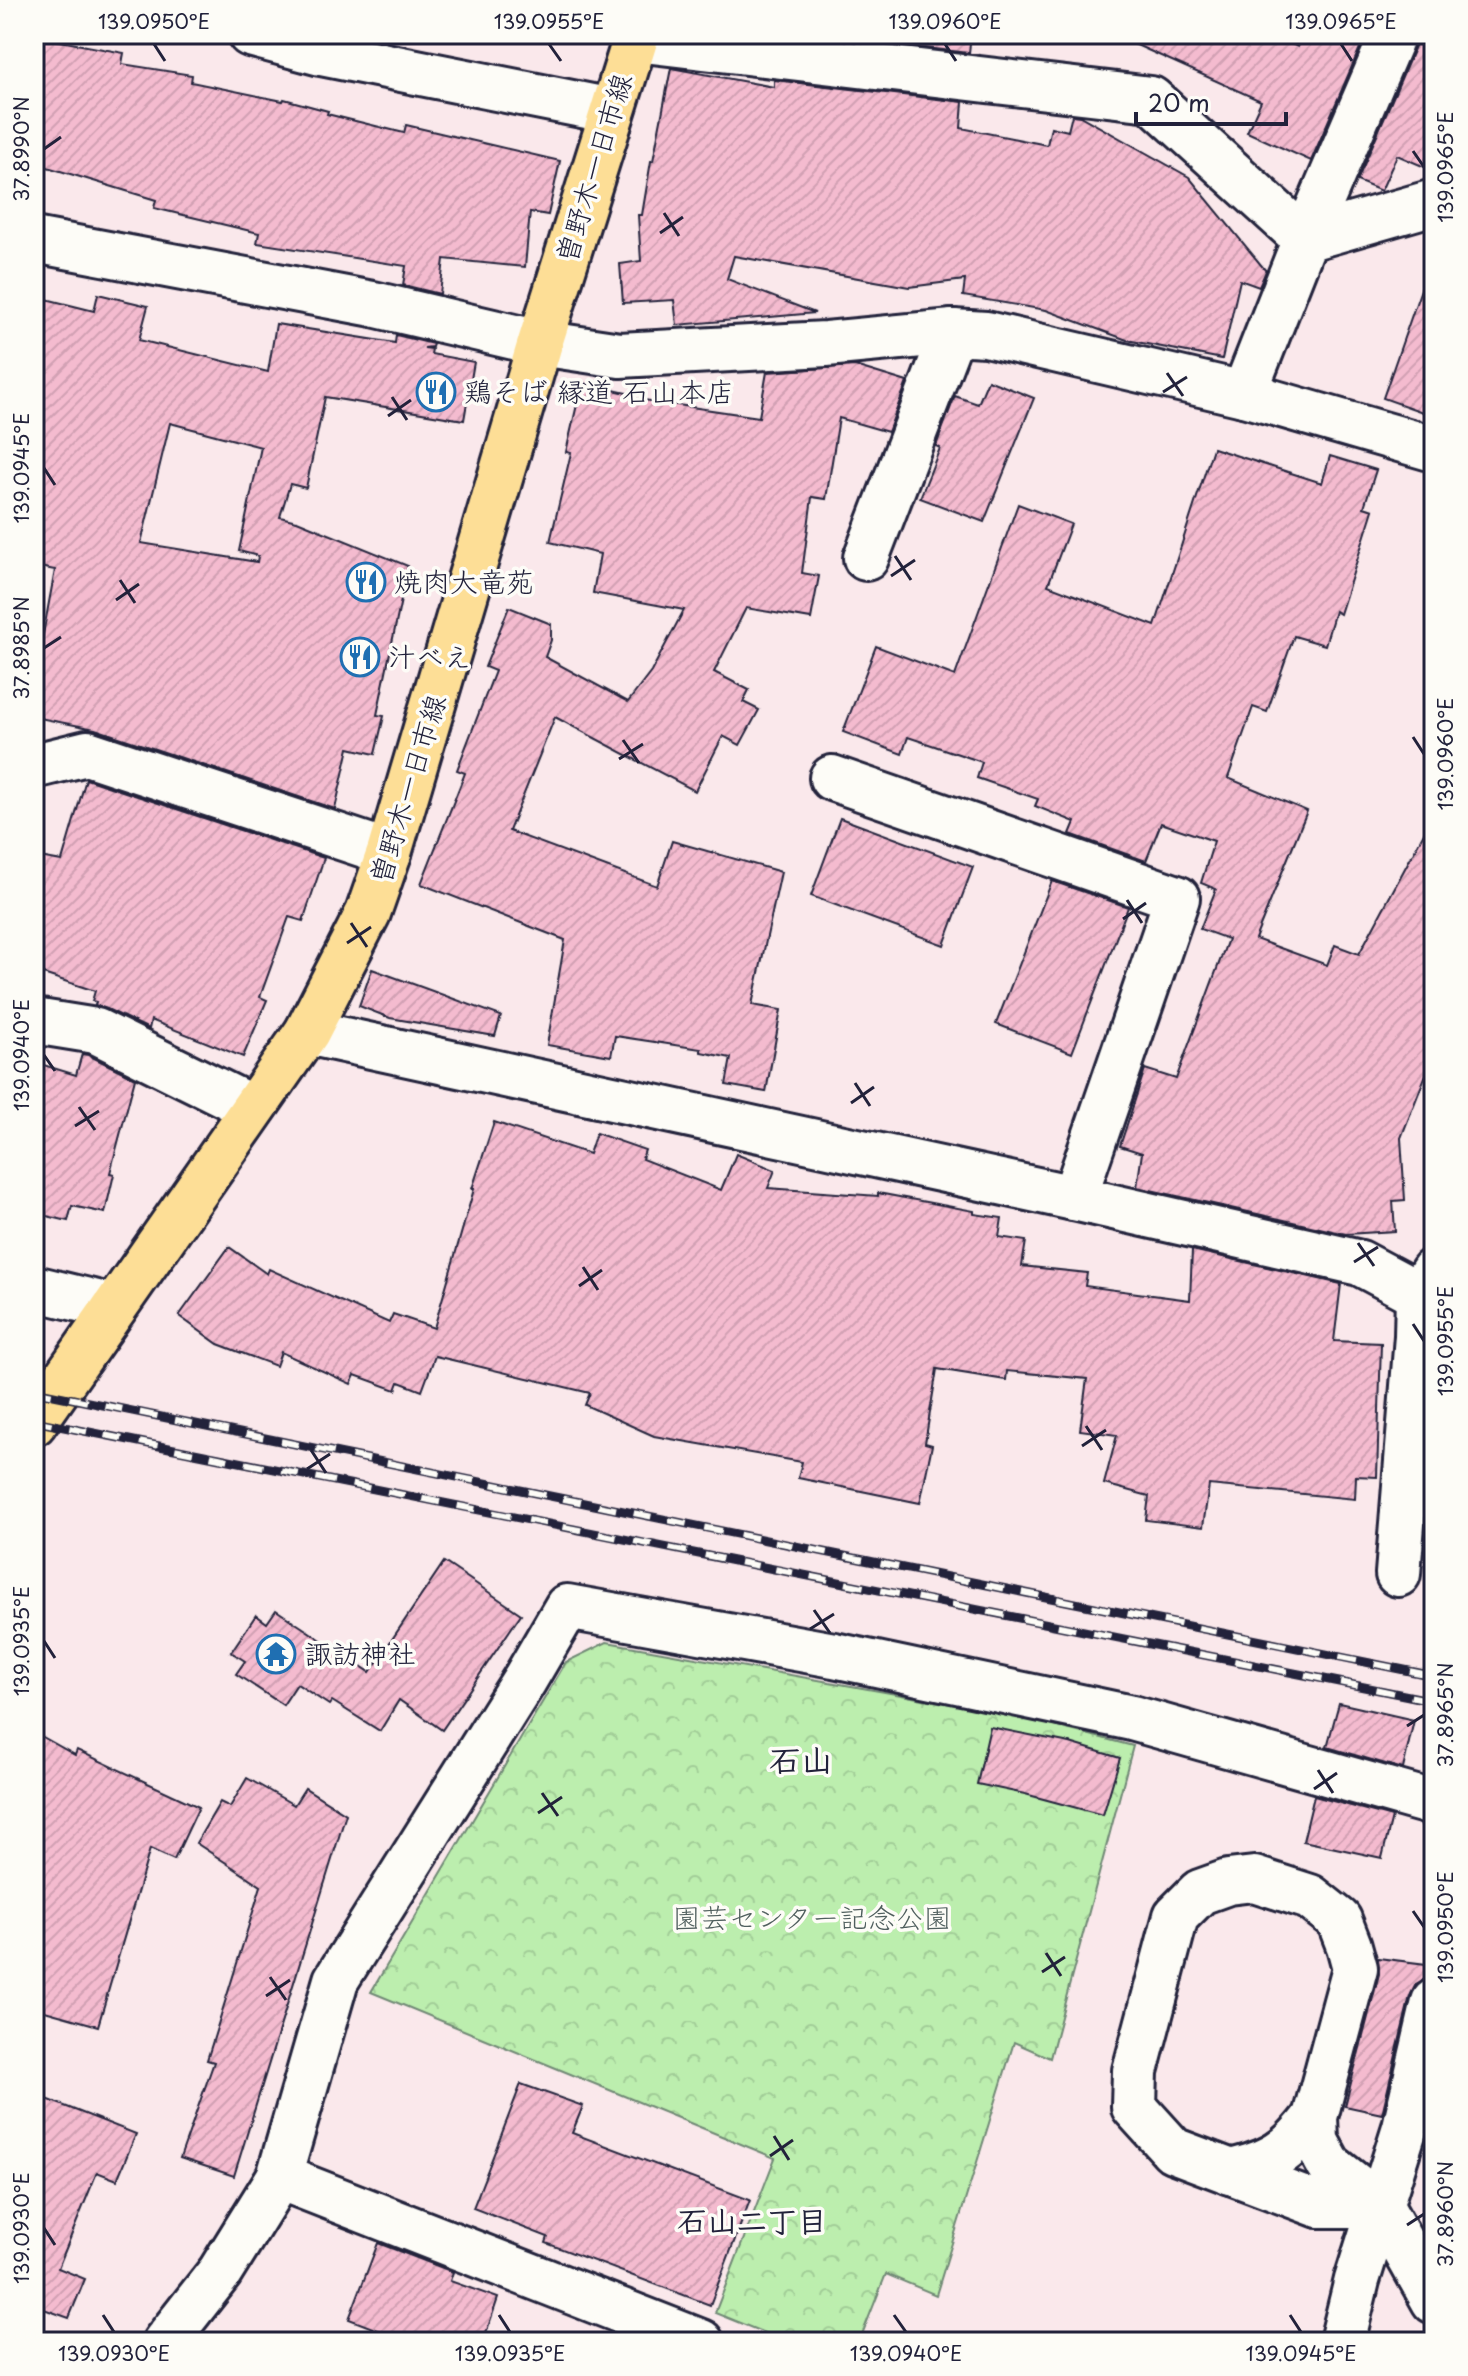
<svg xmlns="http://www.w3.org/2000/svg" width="1468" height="2376" font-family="'Playpen Sans','Klee One',sans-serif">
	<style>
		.park { fill: url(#park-crowns); stroke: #6f8874; stroke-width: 2 }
		.building { fill: url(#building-hatch); stroke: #22223b; stroke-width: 2; fill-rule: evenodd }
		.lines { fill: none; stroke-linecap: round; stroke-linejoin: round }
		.minor-casing { stroke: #22223b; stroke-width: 50 }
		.major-casing { stroke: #22223b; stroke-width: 50 }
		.minor { stroke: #fdfcf7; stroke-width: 44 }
		.major { stroke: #fdde96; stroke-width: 44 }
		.rail-casing { stroke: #22223b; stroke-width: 9 }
		.rail { stroke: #fdfcf7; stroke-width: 6; stroke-dasharray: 18; stroke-linecap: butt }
		.ticks { fill: none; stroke: #22223b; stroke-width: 3 }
		.labels { text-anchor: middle; stroke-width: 7; stroke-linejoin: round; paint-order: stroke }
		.street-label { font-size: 28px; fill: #22223b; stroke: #fdfcf7 }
		.poi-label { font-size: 28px; fill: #22223b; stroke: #fdfcf7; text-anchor: start }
		.park-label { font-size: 28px; fill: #505f5e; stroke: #fdfcf7 }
		.neighbourhood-label { font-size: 30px; font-weight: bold; fill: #22223b; stroke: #fdfcf7 }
		.quarter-label { font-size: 32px; font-weight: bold; fill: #22223b; stroke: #fdfcf7 }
		.neatline { fill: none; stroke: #22223b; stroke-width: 3 }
		.ticks-label { font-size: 20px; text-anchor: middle; fill: #22223b }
	</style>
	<defs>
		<pattern id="park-crowns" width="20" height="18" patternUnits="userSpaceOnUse" patternTransform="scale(2)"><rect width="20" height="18" fill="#bceeae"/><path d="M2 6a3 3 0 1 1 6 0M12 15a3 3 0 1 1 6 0" fill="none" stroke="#a1cc97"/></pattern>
		<pattern id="building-hatch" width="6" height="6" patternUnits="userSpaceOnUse" patternTransform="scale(2)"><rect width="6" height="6" fill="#f4bbcf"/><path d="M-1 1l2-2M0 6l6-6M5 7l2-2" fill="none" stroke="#d1a0b3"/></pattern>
	</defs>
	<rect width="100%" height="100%" fill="#fae8eb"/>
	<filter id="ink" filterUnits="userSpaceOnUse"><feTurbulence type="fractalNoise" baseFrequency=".0125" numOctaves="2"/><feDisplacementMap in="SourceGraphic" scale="16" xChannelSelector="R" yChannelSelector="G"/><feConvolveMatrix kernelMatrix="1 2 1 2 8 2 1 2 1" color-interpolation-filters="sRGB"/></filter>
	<g filter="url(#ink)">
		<!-- park -->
		<polygon class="park" points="607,1642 1012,1715 1133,1746 1050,2058 1014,2042 936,2295 886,2274 859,2342 787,2342 715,2313 775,2158 371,1992 566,1662"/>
		<!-- building -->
		<g class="building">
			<polygon points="831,34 971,34 969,53 831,37"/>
			<polygon points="1112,34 1268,34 1298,47 1303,34 1366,34 1311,161 1247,132 1261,101"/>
			<polygon points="1418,34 1434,34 1434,171 1397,155 1381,191 1357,181 1416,44"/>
			<polygon points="34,36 124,53 122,64 192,75 191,82 283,101 284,99 328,111 327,114 404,133 406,125 560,161 548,215 530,212 525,267 444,259 440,294 403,285 406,266 257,243 259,233 154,208 156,200 34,163"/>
			<polygon points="671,68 774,87 774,80 963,102 961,128 1047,145 1051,127 1068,131 1072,115 1080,116 1189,177 1266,271 1259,287 1240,280 1222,359 1127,340 1046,310 963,296 965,280 909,287 734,256 727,279 815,313 677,325 674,300 623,303 620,264 641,261 638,215 642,215 651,161 653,161"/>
			<polygon points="1428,269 1434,270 1434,416 1383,398"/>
			<path d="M98,294L148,306L139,340L268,372L276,324L395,343L396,335L433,344L432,347L424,348L432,349L431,354L474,362L464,420L325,397L306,488L290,484L280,517L297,521L408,566L377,715L384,716L375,754L349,748L335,809L95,729L34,717V683L55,570L34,566V296L94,311ZM170,423L261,447L239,551L258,556L257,562L141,543Z"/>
			<polygon points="855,366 907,382 888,432 839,418 826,499 812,497 802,573 819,576 811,619 746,608 714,672 749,690 743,702 759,710 740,745 723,736 695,791 555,717 509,831 657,886 672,841 781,872 752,1005 781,1010 766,1092 726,1085 731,1058 701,1052 701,1049 615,1036 611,1056 547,1045 565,940 421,884 465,773 457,770 495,671 485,667 509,607 551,624 551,640 545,657 628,702 651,672 684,610 593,593 600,554 550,542 571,453 566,452 582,383 631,394 630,398 759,417 767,372"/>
			<polygon points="988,380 1034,398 984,522 920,498 940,448 936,446 955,396 978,404"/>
			<polygon points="1213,448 1322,483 1330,456 1376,470 1364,507 1373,510 1340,614 1335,611 1325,645 1294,636 1267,712 1253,707 1228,778 1307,811 1255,939 1327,965 1335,945 1359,954 1434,814 1434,1054 1401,1138 1405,1200 1393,1201 1395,1231 1346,1234 1137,1187 1142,1153 1120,1146 1145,1069 1176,1079 1228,939 1200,929 1216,889 1201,883 1214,841 1161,823 1146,861 1070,834 1075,822 1035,806 1038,799 977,778 982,762 908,737 902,754 843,732 876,646 955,676 1018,504 1071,524 1048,585 1155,626"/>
			<polygon points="86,779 324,858 303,921 289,917 260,997 267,1000 243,1057 151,1020 149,1029 107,1009 95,1005 96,1002 92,1001 95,991 34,971 34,856 62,861"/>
			<polygon points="840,818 973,867 944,945 811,896"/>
			<polygon points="1052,881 1128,907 1072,1053 996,1024"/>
			<polygon points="372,969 501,1016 495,1036 390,1018 359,1006"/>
			<polygon points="82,1054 88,1055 135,1078 110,1173 114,1174 105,1213 72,1206 68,1221 34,1213 34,1062 76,1075"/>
			<polygon points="494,1122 589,1154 596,1133 645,1150 642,1159 721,1190 736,1154 775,1170 768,1188 878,1196 878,1193 974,1211 974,1214 1002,1218 999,1237 1026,1241 1022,1266 1087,1273 1085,1286 1190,1300 1192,1250 1341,1284 1334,1341 1381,1343 1377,1477 1356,1476 1355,1499 1209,1485 1203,1527 1146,1520 1149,1496 1104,1484 1117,1435 1080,1430 1087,1379 1007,1371 1006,1380 937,1369 925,1443 932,1445 920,1503 798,1478 802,1462 654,1436 585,1405 590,1393 435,1356 422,1391 399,1382 396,1390 355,1375 351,1384 281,1352 276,1366 218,1344 179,1316 229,1247 267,1274 269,1269 389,1323 393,1314 434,1328 474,1189 472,1189"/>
			<polygon points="444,1562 521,1614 442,1730 399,1700 380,1731 332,1701 329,1705 297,1684 283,1705 236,1674 245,1661 231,1652 256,1615 267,1623 276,1610 370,1672"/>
			<polygon points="1339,1703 1414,1720 1403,1769 1327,1747"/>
			<polygon points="990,1727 1070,1743 1120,1758 1103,1815 1025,1794 977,1784"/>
			<polygon points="34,1732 75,1755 77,1750 199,1807 174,1860 150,1849 98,2026 34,2008"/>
			<polygon points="247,1778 294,1805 305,1788 346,1814 234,2176 180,2158 214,2062 207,2060 261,1886 196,1843 220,1802 230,1807"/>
			<polygon points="1314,1796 1392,1817 1382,1858 1303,1841"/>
			<polygon points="1378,1958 1434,1965 1434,1978 1426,1978 1416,1984 1410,1996 1382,2114 1345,2106 1379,1974"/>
			<polygon points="521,2084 583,2106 572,2133 750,2200 710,2305 546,2243 548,2237 473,2208"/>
			<polygon points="34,2094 136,2134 117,2180 97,2172 58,2268 85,2279 69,2318 41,2308 35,2323"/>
			<polygon points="378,2243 453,2272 450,2281 498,2298 483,2342 409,2342 349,2319"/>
		</g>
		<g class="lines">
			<defs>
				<g id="minor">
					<polyline points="250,34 321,53 612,111"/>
					<polyline points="635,39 1151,99 1305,239 1434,202"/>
					<polyline points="34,240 373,304 540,343 620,355 826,344 953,332 986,334 1244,394 1434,449"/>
					<polyline points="1244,394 1305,239 1393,34"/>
					<polyline points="866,558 953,332"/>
					<polyline points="34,766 87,753 389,853"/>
					<polyline points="832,778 1177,898 1074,1198"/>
					<polyline points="34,1021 96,1031 252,1108"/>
					<polyline points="307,1032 1074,1198 1360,1263 1418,1294"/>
					<polyline points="34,1288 113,1307"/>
					<polyline points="1398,1574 1417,1336 1418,1294 1433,1271"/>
					<path d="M1230,2172C1273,2162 1289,2152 1315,2117"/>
					<polyline points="1380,2205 1319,2205 1173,2150 1134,2107 1135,2071 1176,1916 1200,1892 1228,1882 1254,1879 1310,1897 1339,1920 1349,1946 1355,1968 1315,2117 1316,2141 1329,2165 1380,2205 1434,2301"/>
					<polyline points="165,2342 220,2272 279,2177"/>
					<polyline points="701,2342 279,2177 336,1980 525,1679 567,1607 834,1655 1132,1718 1433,1803 1434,1805"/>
					<polyline points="1342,2342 1357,2280 1405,2127 1434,2002"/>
				</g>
				<polyline id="major" points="34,1423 307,1032 368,913 389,853 540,343 637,34"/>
			</defs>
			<!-- minor casing -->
			<use href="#minor" class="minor-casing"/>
			<!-- major casing -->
			<use href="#major" class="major-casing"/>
			<!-- minor -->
			<use href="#minor" class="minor"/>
			<!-- major -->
			<use href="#major" class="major"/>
			<defs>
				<g id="rail">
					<polyline points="34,1391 1434,1676"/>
					<polyline points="34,1421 1434,1701"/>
				</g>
			</defs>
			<!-- rail casing -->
			<use href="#rail" class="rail-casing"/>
			<!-- rail -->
			<use href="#rail" class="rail"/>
		</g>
	</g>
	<!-- ticks -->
	<path class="ticks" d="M154,44L165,61M549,44L561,61M945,44L956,61M1341,44L1352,61M44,149L61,137M1413,151L1424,167M664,213L679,236M660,233L683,217M1167,373L1183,396M1163,392L1187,377M392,397L407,420M388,416L411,400M44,468L55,485M895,556L911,580M891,576L915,560M120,580L135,603M116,600L139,584M44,648L61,637M1413,737L1424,754M623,740L639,763M619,759L643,744M1127,900L1142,923M1123,919L1146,903M351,923L367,947M347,943L371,927M44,1055L55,1071M855,1083L870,1106M851,1103L874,1087M79,1107L95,1130M75,1126L99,1111M1358,1243L1374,1266M1354,1262L1378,1247M583,1267L598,1290M579,1286L602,1270M1413,1324L1424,1341M1086,1426L1102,1450M1082,1446L1106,1430M311,1450L326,1473M307,1469L330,1454M814,1610L830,1633M810,1629L834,1614M44,1641L55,1658M1407,1726L1424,1715M1318,1770L1333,1793M1314,1789L1337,1773M542,1793L558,1816M538,1813L562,1797M1413,1911L1424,1927M1046,1953L1061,1976M1042,1972L1065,1957M270,1977L286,2000M266,1996L290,1980M774,2136L789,2160M770,2156L793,2140M1407,2225L1424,2214M44,2228L55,2245M103,2315L114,2332M499,2315L510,2332M894,2315L906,2332M1290,2315L1301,2332"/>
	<!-- icons -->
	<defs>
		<symbol id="restaurant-ring" viewBox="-11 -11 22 22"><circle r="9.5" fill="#fdfcf7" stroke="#1f6fb2" stroke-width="1.5"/><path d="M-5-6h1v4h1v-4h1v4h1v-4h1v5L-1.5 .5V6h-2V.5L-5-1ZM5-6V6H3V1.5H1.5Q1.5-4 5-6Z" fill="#1f6fb2"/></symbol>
		<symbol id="temple-ring" viewBox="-11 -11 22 22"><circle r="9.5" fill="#fdfcf7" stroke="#1f6fb2" stroke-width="1.5"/><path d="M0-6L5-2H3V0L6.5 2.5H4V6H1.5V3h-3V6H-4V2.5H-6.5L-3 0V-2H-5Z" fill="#1f6fb2"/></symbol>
	</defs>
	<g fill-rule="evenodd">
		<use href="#restaurant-ring" x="414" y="370" width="44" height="44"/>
		<use href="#restaurant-ring" x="344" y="560" width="44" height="44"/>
		<use href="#restaurant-ring" x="338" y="635" width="44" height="44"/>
		<use href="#temple-ring" x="254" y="1632" width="44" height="44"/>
	</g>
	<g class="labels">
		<!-- street labels -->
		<g class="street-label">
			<text transform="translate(594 168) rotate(-73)" y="10">曽野木一日市線</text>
			<text transform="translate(408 789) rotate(-73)" y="10">曽野木一日市線</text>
		</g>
		<!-- poi labels -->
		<g class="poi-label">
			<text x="464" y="402">鶏そば 縁道 石山本店</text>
			<text x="394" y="592">焼肉大竜苑</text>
			<text x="388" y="667">汁べえ</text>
			<text x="304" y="1664">諏訪神社</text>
		</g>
		<!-- park labels -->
		<g class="park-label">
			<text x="812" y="1928">園芸センター記念公園</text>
		</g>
		<!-- neighbourhood labels -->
		<g class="neighbourhood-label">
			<text x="752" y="2232">石山二丁目</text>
		</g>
		<!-- quarter labels -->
		<g class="quarter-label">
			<text x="801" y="1772">石山</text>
		</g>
	</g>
	<!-- margin -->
	<rect width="1468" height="2376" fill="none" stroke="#fdfcf7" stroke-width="88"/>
	<!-- scale -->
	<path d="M1136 112v12h150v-12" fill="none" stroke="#22223b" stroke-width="4"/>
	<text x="1148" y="112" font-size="24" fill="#22223b" stroke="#fdfcf7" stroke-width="6" paint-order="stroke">20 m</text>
	<rect x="44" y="44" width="1380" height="2288" class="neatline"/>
	<g class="ticks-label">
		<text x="154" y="29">139.0950°E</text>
		<text x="549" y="29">139.0955°E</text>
		<text x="945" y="29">139.0960°E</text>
		<text x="1341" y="29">139.0965°E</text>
		<text transform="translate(22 149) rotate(-90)" y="7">37.8990°N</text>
		<text transform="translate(1446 167) rotate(-90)" y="7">139.0965°E</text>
		<text transform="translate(22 468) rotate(-90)" y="7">139.0945°E</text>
		<text transform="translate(22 648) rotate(-90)" y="7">37.8985°N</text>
		<text transform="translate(1446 754) rotate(-90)" y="7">139.0960°E</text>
		<text transform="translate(22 1055) rotate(-90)" y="7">139.0940°E</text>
		<text transform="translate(1446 1341) rotate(-90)" y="7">139.0955°E</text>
		<text transform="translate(22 1641) rotate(-90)" y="7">139.0935°E</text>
		<text transform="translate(1446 1715) rotate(-90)" y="7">37.8965°N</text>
		<text transform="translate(1446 1927) rotate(-90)" y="7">139.0950°E</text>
		<text transform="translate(1446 2214) rotate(-90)" y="7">37.8960°N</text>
		<text transform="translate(22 2228) rotate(-90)" y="7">139.0930°E</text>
		<text x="114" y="2361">139.0930°E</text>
		<text x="510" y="2361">139.0935°E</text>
		<text x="906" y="2361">139.0940°E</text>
		<text x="1301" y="2361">139.0945°E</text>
	</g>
</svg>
